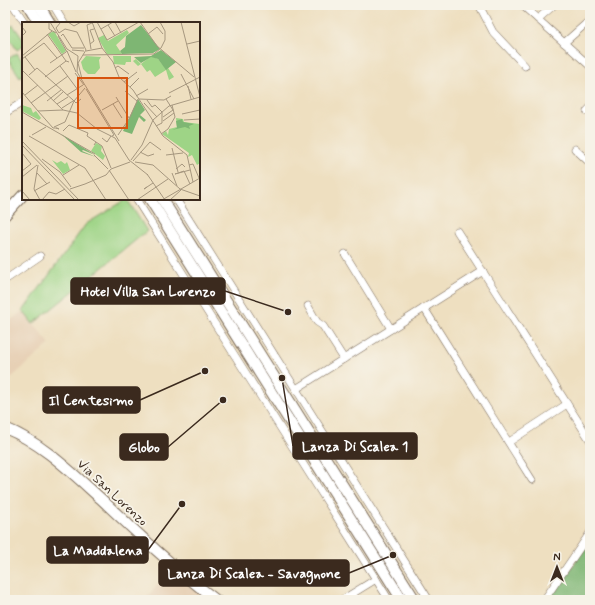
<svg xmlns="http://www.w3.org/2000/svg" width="595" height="605" font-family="Mynerve,sans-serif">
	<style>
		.built { fill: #e7d0b5 }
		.green { fill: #9ed486; stroke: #6c7f52 }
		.forest { fill: #7eb673; stroke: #5c7048 }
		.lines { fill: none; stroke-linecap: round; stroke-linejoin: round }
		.street-casing { stroke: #7a6957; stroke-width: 8 }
		.secondary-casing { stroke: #7a6957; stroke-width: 12 }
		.street { stroke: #fff; stroke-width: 7 }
		.secondary { stroke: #fff; stroke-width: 10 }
		.labels { text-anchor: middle; stroke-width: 3.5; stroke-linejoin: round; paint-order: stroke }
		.street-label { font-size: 13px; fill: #3b2a1e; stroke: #f7f3e8 }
		.inset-road { fill: none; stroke: #a6977f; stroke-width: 1 }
		.view { fill: #d7540e; fill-opacity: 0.15; stroke: #d7540e; stroke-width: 2 }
		.inset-edge { fill: none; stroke: #3b2a1e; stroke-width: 2 }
		.leader { fill: none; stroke: #3b2a1e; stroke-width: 1.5 }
		.callout-dot { fill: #3b2a1e; stroke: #f7f3e8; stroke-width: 1.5 }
		.callout { fill: #3b2a1e; stroke: #3b2a1e; stroke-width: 1.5 }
		.callout-label { font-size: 14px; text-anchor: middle; font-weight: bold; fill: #fff }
	</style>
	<rect width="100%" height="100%" fill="#f7f3e8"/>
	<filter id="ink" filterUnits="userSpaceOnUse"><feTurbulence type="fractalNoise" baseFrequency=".025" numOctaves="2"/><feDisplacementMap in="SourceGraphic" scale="8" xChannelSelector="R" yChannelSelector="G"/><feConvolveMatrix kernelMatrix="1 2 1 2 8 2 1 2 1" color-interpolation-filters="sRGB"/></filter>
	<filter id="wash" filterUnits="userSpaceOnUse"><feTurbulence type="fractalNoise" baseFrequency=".012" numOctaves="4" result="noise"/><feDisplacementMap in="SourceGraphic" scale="16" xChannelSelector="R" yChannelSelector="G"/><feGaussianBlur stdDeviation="0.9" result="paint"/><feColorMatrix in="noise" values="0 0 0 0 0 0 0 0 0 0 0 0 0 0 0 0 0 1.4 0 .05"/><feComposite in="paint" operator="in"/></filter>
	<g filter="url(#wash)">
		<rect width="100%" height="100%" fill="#eedfc0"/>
		<!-- built -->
		<g class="built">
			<polygon points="23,311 50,344 5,383 5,321 7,323"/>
			<polygon points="170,570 198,593 206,600 145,600"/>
		</g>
		<!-- green -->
		<g class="green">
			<polygon points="13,25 23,39 23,46 17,50 5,32"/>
			<polygon points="17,53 23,62 23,75 20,77 8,59"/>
			<polygon points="127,199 147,231 33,324 23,311 86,224"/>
		</g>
		<!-- forest -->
		<polygon class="forest" points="590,541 590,600 549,600"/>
	</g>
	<g filter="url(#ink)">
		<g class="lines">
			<defs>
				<g id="street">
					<polyline points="13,5 25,23"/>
					<polyline points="53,5 64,23"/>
					<polyline points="479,5 493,32 525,66"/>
					<polyline points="522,5 590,66"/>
					<polyline points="538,19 554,5"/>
					<polyline points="564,43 590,20"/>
					<polyline points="587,111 590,108"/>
					<polyline points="5,113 23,102"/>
					<polyline points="575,149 590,163"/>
					<polyline points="136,199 389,600"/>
					<polyline points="176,199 429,600"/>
					<polyline points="457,231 590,440"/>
					<polyline points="345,254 391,329"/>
					<polyline points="5,280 40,256"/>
					<polyline points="308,306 317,322 323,326 344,359"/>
					<polyline points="424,308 532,480"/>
					<polyline points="296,389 483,271"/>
					<polyline points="509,442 567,404"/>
					<polyline points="342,600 376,579"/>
					<polyline points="544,600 590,533"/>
				</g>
				<g id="secondary">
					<polyline points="28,5 39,23"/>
					<polyline points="39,5 50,23"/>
					<polyline points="150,199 402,600"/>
					<polyline points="162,199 415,600"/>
					<polyline points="5,215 23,195"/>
					<path d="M5,428C42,443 70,471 100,498C137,533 175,569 216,600"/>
				</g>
			</defs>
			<!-- street casing -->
			<use href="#street" class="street-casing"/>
			<!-- secondary casing -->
			<use href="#secondary" class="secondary-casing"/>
			<!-- street -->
			<use href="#street" class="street"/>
			<!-- secondary -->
			<use href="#secondary" class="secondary"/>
		</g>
	</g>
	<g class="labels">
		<!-- street labels -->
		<g class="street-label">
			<text transform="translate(113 492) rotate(43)" y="5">Via San Lorenzo</text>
		</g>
	</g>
	<!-- overview -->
	<g transform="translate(22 22)">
		<rect width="178" height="178" fill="#eedfc0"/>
		<path d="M105,8L107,11L94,23L100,32H85L76,16L82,13L86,19ZM32,9L44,29L40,32L26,12ZM64,34L79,35L77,38L78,46L73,52H66L61,47L59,40ZM91,34H109V40H104L103,43L92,42ZM129,34L136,37L144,47L146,46L152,55L147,58L144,48L133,55L128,48L125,50L119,42L116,44L111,39L114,37L119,42ZM0,83L9,86L11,91L14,89L19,96L17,98L0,89ZM154,96L161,97L162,100L178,102V141L175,143L170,133L166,135L167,131L140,112L144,109L146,113L147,107L155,105ZM74,121L80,124L79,129L83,134L81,138L69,129ZM30,138L35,141L39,139L43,142L45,140L48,148L41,152Z" fill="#9ed486"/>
		<path d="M119,3L138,27L131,31L100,32L98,29L103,25L104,14ZM139,28L154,40L144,48L136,37L129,35L119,41L112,35L129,34ZM116,77L123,88L118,93L124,98L122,100L117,95L110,112L101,109ZM160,97L161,100L172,102L167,104L168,107L163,105L150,108L155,106L154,99ZM39,112L73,133L61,128L60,129L74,135L59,130Z" fill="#7eb673"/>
		<path class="inset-road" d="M27,0V7L34,11M28,0L45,27L56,34L55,50L97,119M46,0L52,4L59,0M70,0L80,26L91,40L97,55L111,68L141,114L165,133L171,160M75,0L85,18L117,0M93,0L99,11M118,0L135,24L172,55M159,0L178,75M86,3L93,14M0,5L4,10L0,14M79,7L91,0M37,11L43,7L55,10L64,28L56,41L60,57M37,11L34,6L38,1M25,12L44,39M126,12L135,5L141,12M36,14L45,30M39,14L41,12L50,26H62M68,22L72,19L68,8L72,7M165,22L178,19M69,27L65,3L70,1M50,28L62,29M45,29L54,50M64,29L80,26M61,33L132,32L139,26L143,18V9L138,0M0,34L30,9M3,35L13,48M0,37L22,21L35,36M28,41L44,30M38,44L56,68M93,46L96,44L107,52M0,48L41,88M53,51L62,63M159,52L172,77M7,53L15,46L51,78L54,81L59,77M23,55L44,39L47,40M102,60L115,50M166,64L169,77M108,65L117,56M64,67L92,113L90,114M103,69L115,79M0,70L16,89L41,88L55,91L75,107L93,116L107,138L126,153M147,71L178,55M3,73L16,63M45,73L61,63M114,74L126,67M94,75L107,96M117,77L142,78L149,74M144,77L151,88M125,78L130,85L133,83L140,90M25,79L39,68M31,79L41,70M9,81L46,54M122,81L135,95M35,82L46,75M91,82L100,96M40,86L51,79M80,88L96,79M16,89L31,106H35L37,107L34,106M0,90L73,132M160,92L178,88M141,95L151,88M162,98L178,97M141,99L152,91M134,104L140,101V90M32,105L43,100L52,79L63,66M41,109L47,103L66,111L65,114L74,120M139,112L146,107L153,95L150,83M10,113L24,105M96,113L107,97L116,77M7,114L63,146L84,178M80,116L85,120L89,114M0,119L57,178M0,123L53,178M72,123L74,120L80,124L89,146M150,126L156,150M118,130L126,134L132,132M72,133L86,147M144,133L161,131M20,137L38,150L49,165M109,138L120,123L131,98L147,84L178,75M111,139L128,120L139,128M113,140L131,143L158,167L178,174M16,143L12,167L18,178M167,143L171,142L177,156M154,147L160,142L163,145M87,148L107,178M0,149L9,142L0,131M162,149L153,152L168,148M162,149L168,162M15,151L25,162M150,151L155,164M125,152L143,178M41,153L57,143M0,155L15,143M125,165L122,167L131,161M48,167L63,162L84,153L89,147L108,140M0,169L8,178M12,169L28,160M20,178L27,170L34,172L43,167M115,178L146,157M140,178L178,156M148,178L159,168"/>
		<path class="view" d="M56,56H105V106H56Z"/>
		<rect width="178" height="178" class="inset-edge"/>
	</g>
	<!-- callouts -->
	<path class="leader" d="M288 312L225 291M205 371L140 400M282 378L293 446M223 400L168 447M182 504L148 550M393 555L349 573"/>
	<g class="callout-dot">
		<circle cx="288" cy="312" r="4"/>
		<circle cx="205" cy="371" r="4"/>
		<circle cx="282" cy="378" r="4"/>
		<circle cx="223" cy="400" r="4"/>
		<circle cx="182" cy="504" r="4"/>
		<circle cx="393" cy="555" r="4"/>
	</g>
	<g class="callout">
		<rect x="71" y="278" width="154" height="26" rx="4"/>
		<rect x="43" y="387" width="97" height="26" rx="4"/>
		<rect x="293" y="433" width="124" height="26" rx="4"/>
		<rect x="120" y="434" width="48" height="26" rx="4"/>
		<rect x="47" y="537" width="101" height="26" rx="4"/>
		<rect x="159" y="560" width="190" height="26" rx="4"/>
	</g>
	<g class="callout-label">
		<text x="148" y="296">Hotel Villa San Lorenzo</text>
		<text x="91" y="405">Il Centesimo</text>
		<text x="355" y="451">Lanza Di Scalea 1</text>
		<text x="144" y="452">Globo</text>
		<text x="98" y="555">La Maddalena</text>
		<text x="254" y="578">Lanza Di Scalea - Savagnone</text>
	</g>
	<!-- margin -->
	<rect width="595" height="605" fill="none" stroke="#f7f3e8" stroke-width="20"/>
	<!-- north arrow -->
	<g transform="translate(557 567)" stroke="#f7f3e8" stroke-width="3" paint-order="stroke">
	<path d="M0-3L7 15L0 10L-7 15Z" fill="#3b2a1e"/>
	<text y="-6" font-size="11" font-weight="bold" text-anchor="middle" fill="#3b2a1e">N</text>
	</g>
</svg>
